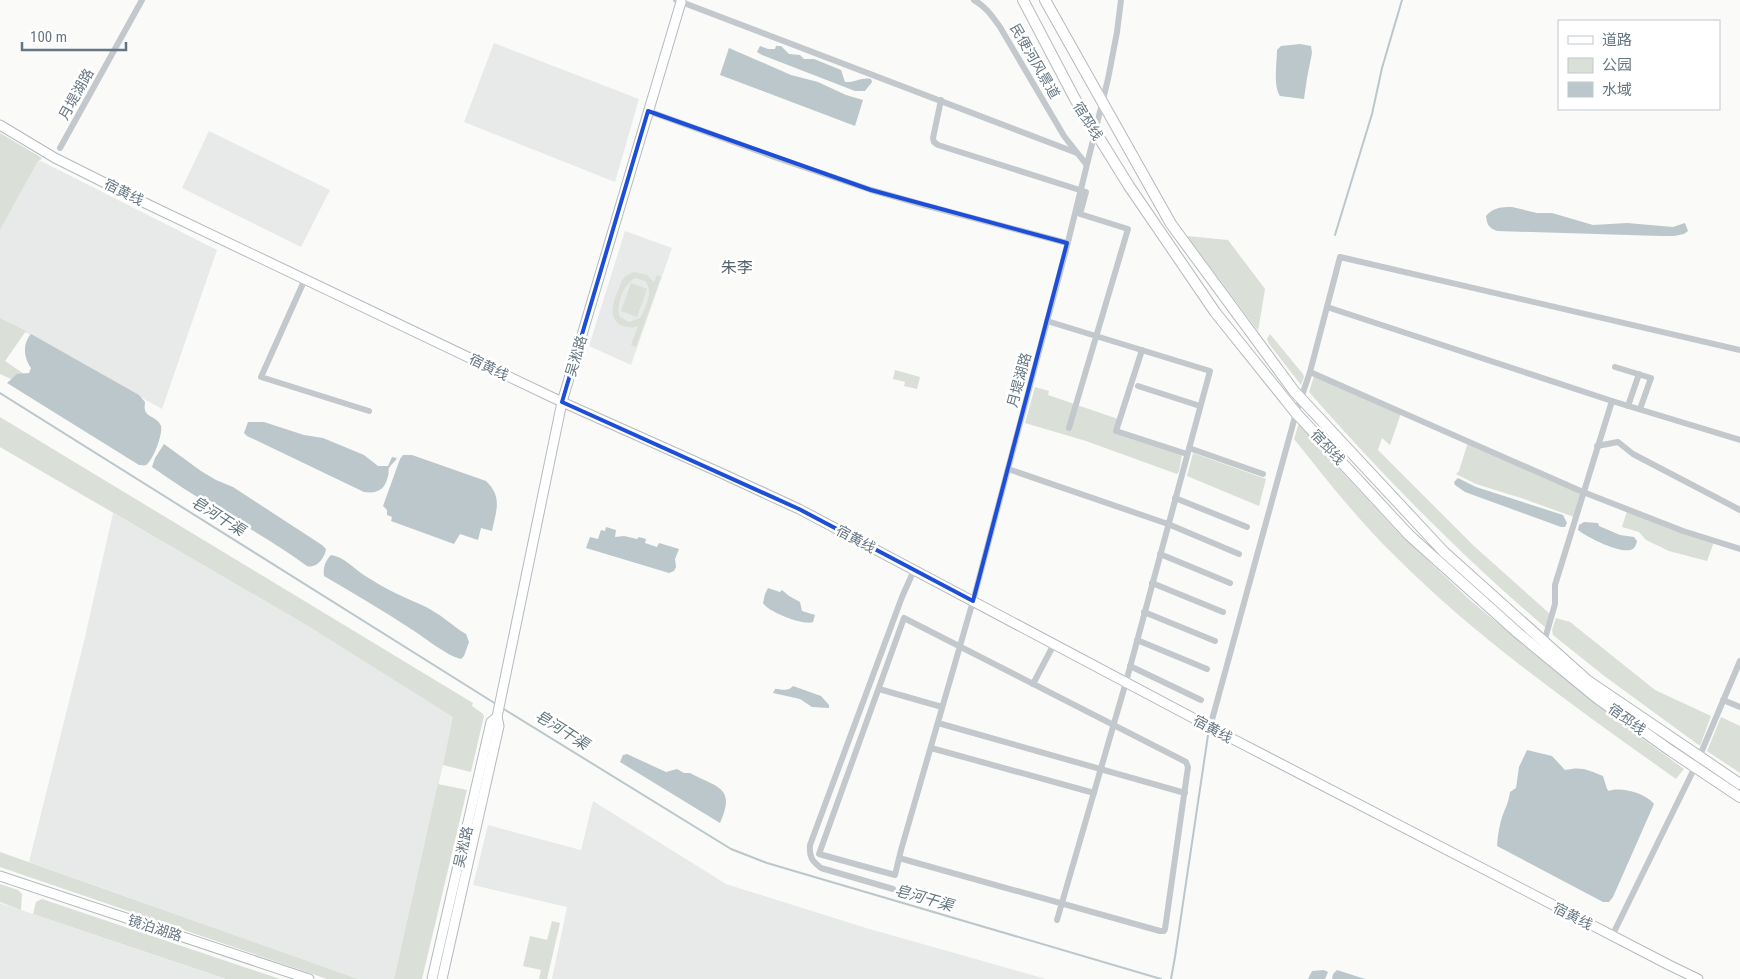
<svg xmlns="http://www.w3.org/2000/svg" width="1740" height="979" font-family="'Roboto Condensed','Noto Sans SC',sans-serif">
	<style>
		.built { fill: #e8e9e9 }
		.green { fill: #dadfd7; fill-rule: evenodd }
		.water { fill: #bbc7cb }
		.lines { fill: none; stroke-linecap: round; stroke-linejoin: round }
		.stream { stroke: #bbc7cb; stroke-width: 2 }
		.secondary-casing { stroke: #b3babf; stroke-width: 11 }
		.primary-casing { stroke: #b5babe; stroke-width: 12 }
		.street { stroke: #c3c8cc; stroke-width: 6 }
		.secondary { stroke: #fff; stroke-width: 9 }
		.primary { stroke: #fff; stroke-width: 10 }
		.marked { fill: none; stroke: #1d4ed8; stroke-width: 4; stroke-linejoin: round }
		.labels { text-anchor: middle; stroke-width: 5; stroke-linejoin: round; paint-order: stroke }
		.street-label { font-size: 14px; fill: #657683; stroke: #fff }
		.water-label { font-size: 15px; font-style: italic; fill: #60757c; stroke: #fff }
		.quarter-label { font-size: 16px; fill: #57646e; stroke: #fff }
	</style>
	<rect width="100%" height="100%" fill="#fafaf8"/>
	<!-- built -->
	<g class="built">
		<polygon points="494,43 639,99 615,182 464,122"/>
		<polygon points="209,131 330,190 301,247 182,188"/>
		<polygon points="41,161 217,250 162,409 0,318 0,230 37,163"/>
		<polygon points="625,231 672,248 631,365 589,346"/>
		<polygon points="113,513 308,626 454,717 394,979 358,979 29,862 85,637"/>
		<polygon points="593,801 726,884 866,928 1046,979 552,979 567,907 473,885 488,825 581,850"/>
		<polygon points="0,903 33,914 225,979 0,979"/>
	</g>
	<!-- green -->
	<g class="green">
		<polygon points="0,133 42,158 37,163 0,230"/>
		<polygon points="1187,236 1228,240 1265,289 1258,331"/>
		<path d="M634,272L647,275L654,282L657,275L661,277L636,347L631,345L638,326C632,328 625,328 619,324C605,313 618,293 622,280L626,276ZM635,278L645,281C654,291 646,308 640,318L629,322L620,317C615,306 624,283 635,278Z"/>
		<polygon points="631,283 647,289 637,317 621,311"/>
		<polygon points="0,318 26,331 5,361 24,374 20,383 0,374"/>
		<polygon points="1270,334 1303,374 1304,377 1301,385 1269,344 1267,339"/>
		<polygon points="895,370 920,377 917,389 904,386 905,382 893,379"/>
		<path d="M1314,376L1401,413L1390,445L1382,438L1378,450L1474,546L1550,614L1546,628C1460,555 1383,476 1309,392Z"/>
		<polygon points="1035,387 1049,391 1048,395 1118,419 1114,433 1182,454 1179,472 1177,474 1086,441 1025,423"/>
		<polygon points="0,417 473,703 472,706 482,713 484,716 471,772 443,765 453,717 308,626 0,447"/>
		<path d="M1299,423L1331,460L1396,530L1471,601L1595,704L1684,769L1676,779C1579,710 1480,641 1395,556C1358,520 1326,479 1294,439Z"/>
		<polygon points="1468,442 1581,493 1574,517 1521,498 1476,484 1456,474 1459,471"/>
		<polygon points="1193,453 1266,479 1259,506 1187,476"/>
		<polygon points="1627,511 1714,542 1707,561 1669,551 1646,540 1639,532 1622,527"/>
		<polygon points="1556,618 1570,622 1655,690 1711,716 1700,746 1603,675 1553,635 1552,630"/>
		<polygon points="1721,717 1740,726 1740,773 1707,751"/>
		<polygon points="438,784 467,790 422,979 394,979"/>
		<polygon points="0,852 358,979 327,979 0,867"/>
		<polygon points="0,884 18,890 22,894 21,910 0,902"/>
		<polygon points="42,899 280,979 226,979 33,914 36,902"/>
		<polygon points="552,921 560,923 547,979 539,979 541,970 523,966 530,936 547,940"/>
	</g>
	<!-- water -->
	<g class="water">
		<path d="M1300,44L1311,46L1312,53L1307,78L1304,99L1280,96C1273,85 1277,63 1277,50L1281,46Z"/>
		<path d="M760,46L768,49H775L776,46H781L789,54L800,55L804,59H814L841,70L845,82C855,83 861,77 871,79L872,82L865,91H855L762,55L757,52Z"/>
		<polygon points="729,48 791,75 818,82 846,95 863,100 855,126 720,75"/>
		<path d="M1512,207L1537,213H1552L1593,225L1627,223L1673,227L1685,223L1688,231L1684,234L1674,236H1661L1497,231C1489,228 1487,225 1486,216C1494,207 1501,207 1512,207Z"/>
		<path d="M31,334L139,395L145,402C145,405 144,407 145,410C146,417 158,417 161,426C163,434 153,461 146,465C143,466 142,465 139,465L7,383L17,374L29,373L31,368C24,358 22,344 31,334Z"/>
		<path d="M248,422H264L304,435L323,438L364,455L378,466H388L392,457L397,458C395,462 391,464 389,468C388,470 389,474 388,476C385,490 377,494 364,492L247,436L244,433Z"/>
		<path d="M164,444L201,471L216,480L233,487L322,545L326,549C325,558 316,569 307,566C257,530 202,503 152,467L155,458Z"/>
		<path d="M403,455H412L486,481C503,497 496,511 492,531L481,528L478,540L460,534L454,544L391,521L392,517L387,515V510L383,506L400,459Z"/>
		<polygon points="1458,478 1476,487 1563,515 1567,523 1565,527 1561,527 1465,492 1455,485 1454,482"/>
		<path d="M1584,522L1598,523L1599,526L1620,535L1634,537L1637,541C1636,545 1635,549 1630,550C1618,553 1587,537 1578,530L1579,525Z"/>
		<polygon points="606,527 616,530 615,537 624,536 637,539 639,537 646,539 645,543 657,547 659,543 679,549 675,559 676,567 674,571 669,573 586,548 590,537 598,539 601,530 605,531"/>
		<path d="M331,555C345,557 355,570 367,577C385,589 406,598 426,607C438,613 450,623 461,631L466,634L469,642L464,656L461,659C445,655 426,638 411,629C382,610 353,593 324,576C323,568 325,561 331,555Z"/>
		<path d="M768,588L780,592L782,590L789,596L800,602L802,611L815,615L813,622C804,626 768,612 763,603L765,594Z"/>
		<path d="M793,686L821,696L829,705V708L812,707L800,699L773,693L775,689C782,689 788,692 793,686Z"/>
		<path d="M1527,750L1552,756L1565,770C1582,766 1588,770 1603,776L1607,789L1609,791C1621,786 1647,794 1654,804L1613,897L1609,902H1603L1497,846C1498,834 1500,819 1506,807C1508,802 1509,798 1510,792L1516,788L1519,767Z"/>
		<path d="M627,754L666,772L677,769L684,773H690C718,788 736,787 720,823L620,762L623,755Z"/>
		<polygon points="1324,970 1328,972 1325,979 1308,979 1312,971"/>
		<polygon points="1337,970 1365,979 1332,979 1333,974"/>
	</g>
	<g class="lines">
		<!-- stream -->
		<g class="stream">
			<polyline points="1335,235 1372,114 1382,68 1402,0"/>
			<polyline points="0,393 496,704"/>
			<polyline points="502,708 731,849 767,863 1161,979"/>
			<polyline points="1171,979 1175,957 1208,735"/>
		</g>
		<defs>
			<g id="secondary">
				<polyline points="0,125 55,158 145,203 562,402 721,473 799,509 1227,736 1669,965 1698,979"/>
				<polyline points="0,876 309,979"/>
				<polyline points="432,979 491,722 497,717"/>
				<polyline points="442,979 499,726 497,717 562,402 681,2"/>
			</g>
			<g id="primary">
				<polyline points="1023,0 1075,99 1129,186 1215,312 1296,413 1409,535 1518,633 1597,698 1671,751 1740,797"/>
				<polyline points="1045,0 1171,224 1294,391 1444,552 1588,681 1740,784"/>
			</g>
		</defs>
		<!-- secondary casing -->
		<use href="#secondary" class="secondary-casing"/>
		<!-- primary casing -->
		<use href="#primary" class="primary-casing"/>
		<!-- street -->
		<g class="street">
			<polyline points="676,0 1077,153"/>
			<path d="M974,0C985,6 992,16 1000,27L1064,136L1086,164"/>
			<polyline points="941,100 933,138 934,142 938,145 1086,192 1080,214 1128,229 1069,428"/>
			<polyline points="648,111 780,159 871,190 924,205 1067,243"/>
			<polyline points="60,148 142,0"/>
			<polyline points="305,279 261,377 369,411"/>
			<polyline points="1327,307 1612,401 1740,440"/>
			<polyline points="1047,321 1210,371 1126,682 1057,920"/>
			<polyline points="1142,350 1116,431 1187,454"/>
			<polyline points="1615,367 1651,378 1640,409"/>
			<polyline points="1310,372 1583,492 1683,531 1740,549"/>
			<polyline points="1138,386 1200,406"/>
			<polyline points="1628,406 1639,374"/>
			<polyline points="1597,446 1618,442 1633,454 1740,510"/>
			<polyline points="1189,448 1263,474"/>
			<polyline points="1008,469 1168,524 1239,554"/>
			<polyline points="1175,498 1247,527"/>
			<polyline points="1160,554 1230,583"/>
			<polyline points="1152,583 1223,612"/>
			<polyline points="1144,612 1215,641"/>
			<polyline points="1137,640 1207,669"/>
			<polyline points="1544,642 1555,604 1555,585 1612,401"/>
			<polyline points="1130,666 1201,700"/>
			<polyline points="1033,684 1054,644"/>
			<polyline points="879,689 942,707"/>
			<polyline points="1723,700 1740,707"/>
			<polyline points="938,723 1185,793"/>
			<polyline points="1210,727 1296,413 1310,372 1340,257 1740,350"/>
			<polyline points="931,748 1094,793"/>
			<path d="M899,858L1160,931H1164L1165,929L1188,767L1186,762C1092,714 998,666 904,618L819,854L895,875L901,850C925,767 949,684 973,601L1067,246L1108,79L1117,32L1121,0"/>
			<path d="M893,889L821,868C812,861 809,857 810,845L902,597L914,570"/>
			<polyline points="1612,936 1695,767 1740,661"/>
		</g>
		<!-- secondary -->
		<use href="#secondary" class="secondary"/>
		<!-- primary -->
		<use href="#primary" class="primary"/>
	</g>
	<!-- marked area -->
	<path class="marked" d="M648,111L871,190L1067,243L973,601L799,509L562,402Z"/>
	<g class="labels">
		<!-- street labels -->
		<g class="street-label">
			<text transform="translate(1035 61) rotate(60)" y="5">民便河风景道</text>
			<text transform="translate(76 94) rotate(-61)" y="5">月堤湖路</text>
			<text transform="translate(1088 121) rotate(58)" y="5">宿邳线</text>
			<text transform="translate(124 192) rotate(26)" y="5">宿黄线</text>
			<text transform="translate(576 356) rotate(-73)" y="5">吴淞路</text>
			<text transform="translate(489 367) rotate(26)" y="5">宿黄线</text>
			<text transform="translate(1019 380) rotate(-75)" y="5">月堤湖路</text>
			<text transform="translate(1328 447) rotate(47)" y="5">宿邳线</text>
			<text transform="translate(856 539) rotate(28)" y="5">宿黄线</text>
			<text transform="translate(1627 719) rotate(36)" y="5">宿邳线</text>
			<text transform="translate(1213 729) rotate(28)" y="5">宿黄线</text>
			<text transform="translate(463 847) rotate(-77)" y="5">吴淞路</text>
			<text transform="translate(1573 916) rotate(27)" y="5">宿黄线</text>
			<text transform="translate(155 928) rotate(18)" y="5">镜泊湖路</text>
		</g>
		<!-- water labels -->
		<g class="water-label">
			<text transform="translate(218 516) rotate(32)" y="5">皂河干渠</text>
			<text transform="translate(562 730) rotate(32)" y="5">皂河干渠</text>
			<text transform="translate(924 898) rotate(16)" y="5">皂河干渠</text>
		</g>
		<!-- quarter labels -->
		<g class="quarter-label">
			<text x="737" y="273">朱李</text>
		</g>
	</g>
	<!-- legend -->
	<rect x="1558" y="20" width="162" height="90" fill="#ffffff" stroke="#c1c8cd"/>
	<rect x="1568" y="36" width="25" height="8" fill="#ffffff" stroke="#c1c8cd"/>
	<text x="1602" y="45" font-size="15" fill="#657683">道路</text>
	<rect x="1568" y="58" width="25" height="15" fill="#dadfd7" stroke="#c1c8cd"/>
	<text x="1602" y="70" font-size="15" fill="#657683">公园</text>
	<rect x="1568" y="82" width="25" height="15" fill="#bbc7cb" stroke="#c1c8cd"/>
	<text x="1602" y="95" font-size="15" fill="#657683">水域</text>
	<!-- scale -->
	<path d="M22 42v8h104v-8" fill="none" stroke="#657683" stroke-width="2.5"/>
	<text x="30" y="42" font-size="15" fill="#657683" stroke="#ffffff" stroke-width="4" paint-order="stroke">100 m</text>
</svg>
